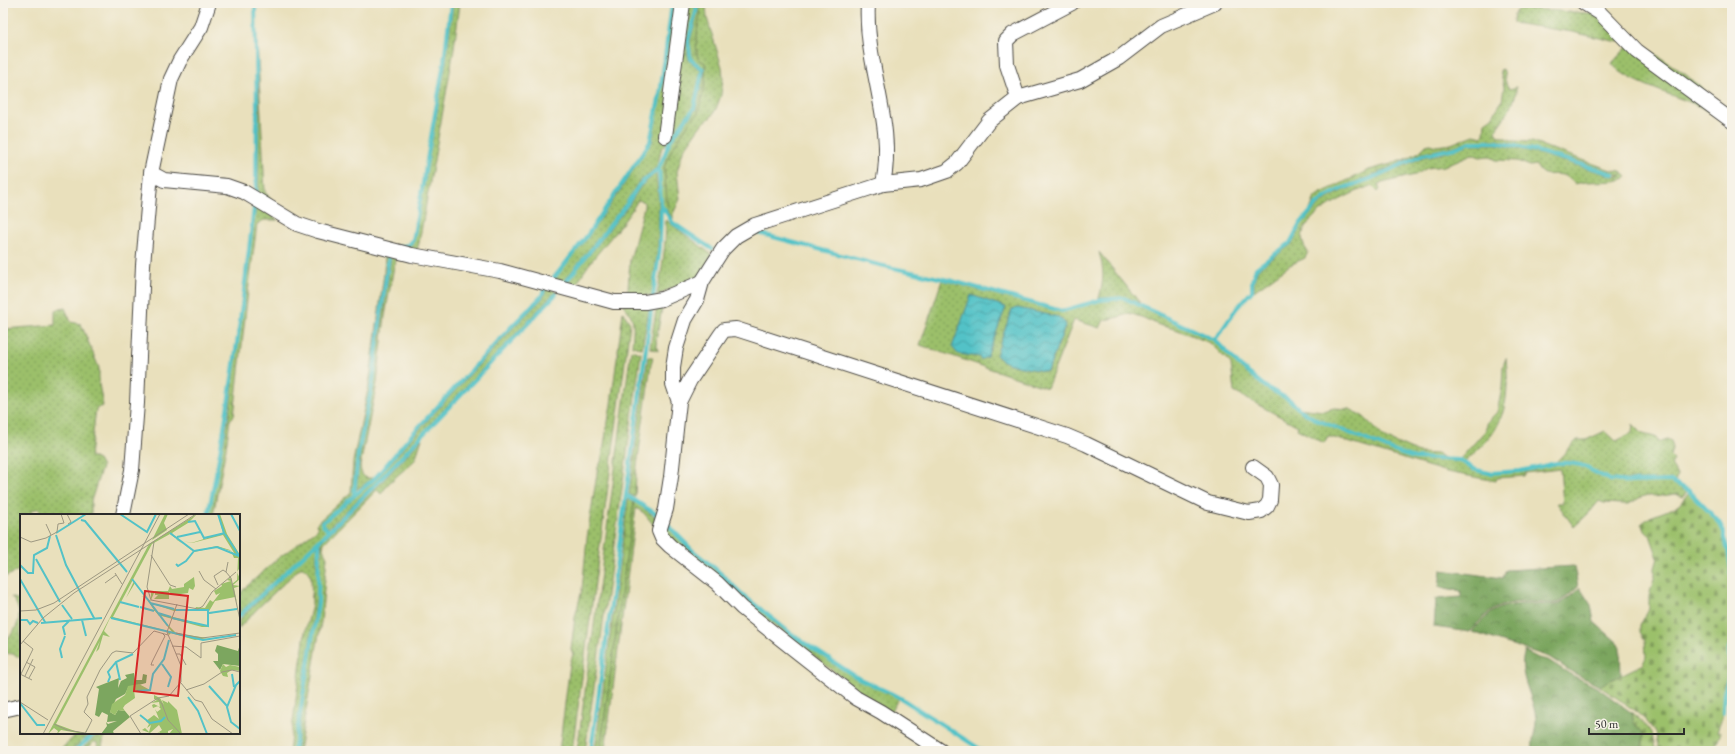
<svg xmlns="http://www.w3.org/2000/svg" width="1735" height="754" font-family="'EB Garamond',serif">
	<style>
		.grass { fill: url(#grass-dots); stroke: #63764b; fill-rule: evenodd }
		.forest { fill: url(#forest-crowns); stroke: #546845 }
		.wetland { fill: url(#wetland-marsh); stroke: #63764b }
		.cemetery { fill: url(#cemetery-stones); stroke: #63764b }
		.water { fill: url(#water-waves); stroke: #3f7679 }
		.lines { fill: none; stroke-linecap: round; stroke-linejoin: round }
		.stream { stroke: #53c2c7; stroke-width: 4 }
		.minor-casing { stroke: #484641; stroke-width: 16 }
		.minor { stroke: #fff; stroke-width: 14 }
		.inset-river { fill: none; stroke: #53c2c7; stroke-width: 2 }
		.inset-road { fill: none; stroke: #9d9882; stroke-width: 1 }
		.view { fill: #d62828; fill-opacity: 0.15; stroke: #d62828; stroke-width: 2 }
		.inset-edge { fill: none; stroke: #2b2b2b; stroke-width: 2 }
	</style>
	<defs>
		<pattern id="grass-dots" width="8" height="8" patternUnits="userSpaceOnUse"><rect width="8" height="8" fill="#9bc06b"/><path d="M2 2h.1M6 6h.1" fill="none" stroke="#7f9c58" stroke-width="1.8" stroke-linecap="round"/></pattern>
		<pattern id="forest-crowns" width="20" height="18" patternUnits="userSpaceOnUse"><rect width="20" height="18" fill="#7ca65f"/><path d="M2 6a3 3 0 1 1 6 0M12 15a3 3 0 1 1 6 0" fill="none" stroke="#66874f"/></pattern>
		<pattern id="wetland-marsh" width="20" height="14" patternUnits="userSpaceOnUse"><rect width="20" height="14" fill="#9bc06b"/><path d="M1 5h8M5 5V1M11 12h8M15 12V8" fill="none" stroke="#7f9c58"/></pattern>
		<pattern id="cemetery-stones" width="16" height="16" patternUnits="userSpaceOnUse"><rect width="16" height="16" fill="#9bc06b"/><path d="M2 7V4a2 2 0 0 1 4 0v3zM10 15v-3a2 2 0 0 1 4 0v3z" fill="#7f9c58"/></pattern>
		<pattern id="water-waves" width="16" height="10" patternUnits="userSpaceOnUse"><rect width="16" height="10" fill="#53c2c7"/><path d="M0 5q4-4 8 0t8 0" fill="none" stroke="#459ea2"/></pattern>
	</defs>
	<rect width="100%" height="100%" fill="#f7f3e8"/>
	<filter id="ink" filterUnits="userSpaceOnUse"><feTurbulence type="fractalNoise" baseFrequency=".025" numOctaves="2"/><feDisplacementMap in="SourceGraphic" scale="8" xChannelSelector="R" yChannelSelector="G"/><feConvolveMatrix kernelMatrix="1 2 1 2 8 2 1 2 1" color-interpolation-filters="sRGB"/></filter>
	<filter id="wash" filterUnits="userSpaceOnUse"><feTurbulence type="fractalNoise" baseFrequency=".012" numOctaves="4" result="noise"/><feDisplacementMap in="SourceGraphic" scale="16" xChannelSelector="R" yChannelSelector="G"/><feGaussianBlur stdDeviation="0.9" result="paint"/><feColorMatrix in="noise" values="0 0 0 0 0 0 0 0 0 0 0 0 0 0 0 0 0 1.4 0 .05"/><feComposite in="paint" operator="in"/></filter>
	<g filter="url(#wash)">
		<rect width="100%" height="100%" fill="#e9e0bc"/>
		<!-- grass -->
		<g class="grass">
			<path d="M453,3H460L453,55L419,243L417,250L397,249C404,247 411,247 414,241L446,61Z"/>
			<polygon points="673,3 695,3 695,12 686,41 689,61 701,70 693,107 661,150 657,167 638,183 625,204 561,285 552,282 588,237 621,189 645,151 652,142 661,93"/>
			<path d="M701,3H706L707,18L722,67L723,78L721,95L716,109L711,117L701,125L683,151L677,172L680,199L673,214V219L668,212L664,167L672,149L689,123L698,113L705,84V63L698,59C693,40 700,23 701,3Z"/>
			<path d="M1521,8L1599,14L1623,40L1618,42L1572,32L1513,23C1513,16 1514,12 1521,8Z"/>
			<polygon points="256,19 265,192 276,206 258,195 259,109"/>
			<polygon points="1624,33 1685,74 1704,90 1717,107"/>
			<path d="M1629,45L1715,116C1709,113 1703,108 1696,105C1679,97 1619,79 1612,63Z"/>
			<path d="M1503,69L1504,71C1505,77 1505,85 1510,89L1516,87C1517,103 1503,119 1495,131L1497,135L1515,141L1532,142L1611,170L1621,171L1627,177C1614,185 1591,179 1575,184C1571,181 1568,176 1562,175C1550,172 1543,180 1536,165L1530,166L1517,161L1496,160L1489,156L1480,157L1472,154L1444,166L1427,168L1415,175L1378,184L1380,190L1378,192L1372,186L1365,188C1344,197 1284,222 1308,252L1305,258L1290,265L1254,291V281L1258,269L1292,244L1301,225L1316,208L1327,199L1342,191L1373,179L1424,157L1441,154L1470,144H1497L1533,152L1612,176H1622L1581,162L1498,140L1469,141L1455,146L1423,153L1371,176L1340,188L1325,196L1310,210L1315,197L1319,194L1369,170L1391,164L1399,160H1404L1419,152L1426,145L1430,144L1436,146L1451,144L1474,135L1482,137L1484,134L1485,122L1492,117L1502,101L1504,87L1500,70Z"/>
			<path d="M656,173L659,204L658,246L652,295L623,299L628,289L630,260L644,207V202L638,200C620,232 590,256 574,289L564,286L629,205L641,186Z"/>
			<polygon points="256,206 278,220 264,220 257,224 247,300 234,416 230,420 226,448 213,515 209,515 229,415"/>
			<path d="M666,220L712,255L700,276L657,295C662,270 666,245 666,220Z"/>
			<polygon points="385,252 388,255 378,320 372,382 355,465 353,494 321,523 327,531 318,540 239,614 239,595 245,588 277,559 318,529 316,524 351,492 353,462 369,384 384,273"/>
			<path d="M1099,252L1140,303L1124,297L1099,298C1104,280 1104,271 1099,252Z"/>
			<path d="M393,254L396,255L385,316L377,383L360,466C361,475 364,479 373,478L356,490L360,454L374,381L391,257Z"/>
			<path d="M942,280L1062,312L1100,300L1124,299L1214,340L1240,367L1265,388L1290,401L1298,410L1315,420L1398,454L1415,459L1459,461L1473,470L1489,474L1520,472L1556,464H1569L1581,466L1609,481L1630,483L1670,482L1687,491L1682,497L1676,494L1654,497L1649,495L1641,497L1629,504H1621L1604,503L1599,501L1590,512L1574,527L1557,503H1563L1560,469L1525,473V476L1497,478L1496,481L1447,472L1328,436L1324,443L1297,429L1298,426L1234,392L1231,364L1210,343L1178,330L1159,325L1144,318L1129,313L1123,316L1104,320L1100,328L1074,320L1047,388L920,345ZM1012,309L1066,324L1048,371H1043L1006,362L997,355Z"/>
			<polygon points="547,288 556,291 376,482 328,528 324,523 376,479 417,432 512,329 543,298"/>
			<path d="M622,304H650L642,348L632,346C633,328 637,318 622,304Z"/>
			<polygon points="65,308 71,322 81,324 99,368 99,384 103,406 96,409 90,456 98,460 102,467 91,501 91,515 42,515 39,508 31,511 32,515 21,515 21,569 3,578 3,329 55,325 55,310"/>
			<polygon points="623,312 630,323 627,347 572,751 559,751 570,664 573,654 571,649 575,617 582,590 587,538 598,467 601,462 611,404"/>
			<polygon points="631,350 641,353 585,751 577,751"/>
			<path d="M1506,358C1509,390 1508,420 1483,445C1477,451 1471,456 1465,462L1460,459L1485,431L1488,421L1497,412L1502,388L1503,366Z"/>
			<polygon points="1299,408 1323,411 1334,408 1350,409 1364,417 1385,438 1419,453 1437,454 1445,458 1415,457 1399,452 1316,418"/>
			<polygon points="1633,424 1643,434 1655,437 1659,442 1667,439 1671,441 1673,446 1670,456 1674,460 1671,465 1677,475 1675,482 1671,480 1620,480 1610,479 1581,464 1569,461 1556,462 1577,440 1586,440 1605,431 1616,441 1632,433"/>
			<polygon points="422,439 415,460 389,483 381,494 377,490 324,543 323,549 327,557 321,622 299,751 296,751 319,602 320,561 322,541 379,485"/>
			<polygon points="634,501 659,520 656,528 644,513 636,508 606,743 604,751 600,751"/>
			<polygon points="665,524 690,550 715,569 742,594 794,636 858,679 899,698 889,714 671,545 661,525"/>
			<polygon points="314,546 318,547 316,562 318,576 316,603 293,751 289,751 305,632 312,605 311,577 307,570 304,568 300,568 258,608 239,628 239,620"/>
			<path d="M11,597L21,601V658L13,654L3,653V643C18,630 26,612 11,597Z"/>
			<polygon points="78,733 91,733 71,751 59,751"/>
			<polygon points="99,733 105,733 101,751 98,751 97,742 94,742 85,751 80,751"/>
		</g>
		<!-- forest -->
		<g class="forest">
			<path d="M1574,566L1578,587C1571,593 1564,601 1555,603C1548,604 1538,602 1531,602C1501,601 1488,610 1470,632L1434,627L1436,599L1461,597V591L1439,587L1441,570L1503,578L1506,570Z"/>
			<path d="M1580,588L1591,605L1594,622L1617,642L1620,648L1621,676L1599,686L1572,672L1549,657L1472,632C1492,607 1505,603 1536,604C1542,604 1551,606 1557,604C1566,601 1573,594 1580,588Z"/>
			<path d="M1525,651L1538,658L1548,660L1570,674L1598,688L1632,713L1634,723L1643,733V751H1533C1531,742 1536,730 1536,721C1535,697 1516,675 1525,651Z"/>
		</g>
		<!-- wetland -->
		<g class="wetland">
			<path d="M698,3H701C700,22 693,40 698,59L705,63V84L698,113L689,123L672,149L664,167L668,212L662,205L660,168L671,142L696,109L705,69L692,59L690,41L698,12Z"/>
			<polygon points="663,303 656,341 658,351 650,348 657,305"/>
			<polygon points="648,357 653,357 651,364 636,473 635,497 629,494"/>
			<polygon points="628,499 634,501 600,751 595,751"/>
		</g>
		<!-- cemetery -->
		<g class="cemetery">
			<path d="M1689,492L1718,522L1723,532V539L1727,550L1732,579V637L1729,649V672L1723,692L1722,718L1717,732H1720V735L1714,751H1662L1659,749C1657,744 1657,738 1655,733C1646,715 1616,698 1599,686L1643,664L1646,657L1645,640L1640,632V626L1649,608V596L1655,575V568L1658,558L1650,535L1646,531L1641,524L1650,517L1671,509L1679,505Z"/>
			<path d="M1632,713C1650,728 1651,729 1656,751H1643V733L1634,723Z"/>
		</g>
		<!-- water -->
		<g class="water">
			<polygon points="971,295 1006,307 987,357 980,360 980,357 958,354 952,347"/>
			<path d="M1018,308L1059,317L1066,324L1048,371H1043C1029,368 1006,367 996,355L1012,309Z"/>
		</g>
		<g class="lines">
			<!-- stream -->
			<g class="stream">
				<polyline points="255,3 257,109 256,195"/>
				<polyline points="661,205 673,223 712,249"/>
				<polyline points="752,233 754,232 875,264 953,281 1062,311 1100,300 1124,298 1215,340 1240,366 1266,387 1290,400 1299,409 1315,419 1399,453 1415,458 1460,460 1473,469 1489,473 1520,471 1556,463 1569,463 1581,465 1610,480 1630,482 1671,481 1688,490 1719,522 1724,532 1724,538 1728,550 1732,575"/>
				<polyline points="399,247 408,245 413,240 444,62 451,3"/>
				<polyline points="553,279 586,237 650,142 660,94 672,3"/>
				<polyline points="565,283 626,205 639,185 659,168"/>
				<polyline points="653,297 660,247 661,205 659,168 670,141 694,108 703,69 691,60 688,41 696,12 697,3"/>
				<polyline points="1215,340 1236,309 1252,291 1252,281 1256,268 1290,243 1300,224 1315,206 1326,197 1341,189 1372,178 1423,155 1455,148 1470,142 1497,142 1533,150 1613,174"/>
				<polyline points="354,495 358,454 373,381 380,320 389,256"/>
				<polyline points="626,495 658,515"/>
				<path d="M208,515C229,413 242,310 254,207"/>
				<polyline points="666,523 691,549 716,569 742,594 794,636 858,678 899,697 983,751"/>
				<polyline points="328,531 322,523 375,478 414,432 510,328 541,297 544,290"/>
				<polyline points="239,616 319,541 377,483 556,294"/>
				<polyline points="1723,713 1724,693 1730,672 1729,649 1732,640"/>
				<polyline points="75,751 95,733"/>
				<polyline points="294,751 318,603 319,541"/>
				<polyline points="591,751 652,304"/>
			</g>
		</g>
	</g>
	<g filter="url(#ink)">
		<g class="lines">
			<defs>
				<g id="minor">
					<path d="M868,3C864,64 896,123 883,184"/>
					<polyline points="1584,3 1600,13 1637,51 1732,121"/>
					<polyline points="1018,98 1007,65 1006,41 1013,34 1072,3"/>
					<polyline points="665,136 683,3"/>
					<polyline points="151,173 164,180 227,186 244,192 297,224 318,231 412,255 500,271 614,302 645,302 662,299 702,282"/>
					<polyline points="679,402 690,380 721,334 724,330 736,329 1067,436 1086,444 1208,503 1249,513 1261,511 1267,506 1270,500 1271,485 1267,477 1253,467"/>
					<polyline points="123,515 132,470 137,403 143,265 151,173 171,79 180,60 201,27 209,3"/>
					<polyline points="3,710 21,706"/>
					<polyline points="941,751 881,712 856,698 791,647 742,608 717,583 670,546 662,538 659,531 666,509 671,477 677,420 679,402 673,384 673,367 676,348 685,320 697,300 702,282 712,266 723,249 736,236 755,225 883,184 921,180 947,171 957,163 989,121 1018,98 1080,80 1119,58 1161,26 1215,3"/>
				</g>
			</defs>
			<!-- minor casing -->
			<use href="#minor" class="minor-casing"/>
			<!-- minor -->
			<use href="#minor" class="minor"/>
		</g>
	</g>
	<!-- overview -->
	<g transform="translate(20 514)">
		<rect width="220" height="220" fill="#e9e0bc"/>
		<path d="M145,0H148L144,9L147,16L171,0L132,26ZM177,0L168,9L152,19L157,26L174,37L197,32L210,36L216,42L203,21L172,29L163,27L171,29L203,19L198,0H200L207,20L220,41V58L219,55L217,58L220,65L213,71L220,72L214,74L217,89L215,83L195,87L188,99L220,94L188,100V113H182L138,101L156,119L167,121L188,124L220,119L175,126L151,119L149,121L147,117L90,104L84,117L90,123L83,121L79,135L76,138L80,127L36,210L55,217L65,219L67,214L66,218L64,220L41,216L37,220L38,217L34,214L28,220L129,30ZM150,20L174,38L197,33L211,37L214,44H218L217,66L212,70L211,65L210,64L207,66L211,67L201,70L202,72L194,77L196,81L200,79L193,88L190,86L185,94L176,93L175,95L188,96V112L138,99L130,89L154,97H165L129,89L131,86L140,87L131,86L134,79L131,78V86L128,87L114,67L106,84L115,69L125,83L121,82L126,84L134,96L119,94L135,97L152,118L93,103L132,30ZM174,63L175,72L173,76L169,74L168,79L154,81L149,78V85H134L138,81H135V77H148L150,72L152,75L164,73V70ZM134,181L140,184L144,191L142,186L148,189V187L157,196L162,220H149L153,215L148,217V220H139L140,218L136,220L142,216L139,211L130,219L122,216L125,214L129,218L131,211L127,214L129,210L120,201L126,207L134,201L139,205L135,195L137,198L141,195L138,192L133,194L132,191L134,190L140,193L139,188L131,189L137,186L134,185Z" fill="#9bc06b" fill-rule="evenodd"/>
		<path d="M220,130V152L203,150L200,156L193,147H198V140L195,137L197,131L218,137ZM114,159L115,166H122L123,160L127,161L126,169L108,174L105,180L96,185L90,198L95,201L98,196L105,197L110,203L93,217L94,220H81L87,212L86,208L88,210L97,207L87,208L88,201L82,198L79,203L75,201L79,175L76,173L99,164L98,174L101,167L107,164L105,161Z" fill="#7ca65f"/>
		<path d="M203,150L206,153L210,151L220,153V157L212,156L207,159L208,163L203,162L200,157ZM119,170L130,176L124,178L114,176L115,184L105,191L103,194L105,197L98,196L95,201L90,198L92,190L105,181L108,172Z" fill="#9bc06b"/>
		<path class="inset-river" d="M100,0L127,18L136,0M198,0L204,19M211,0L220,17M61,6L65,7L107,58M168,8L175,7L184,24L205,19M36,19L66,0M150,19L174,37L197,33L219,42M205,20L220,43M36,21L46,51L74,104M157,23L180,18M16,45L40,88M156,50L158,52L166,47L174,37M0,51L8,59H13L14,41L27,34L30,22M0,65L25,108M112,65L148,112M100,88L119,93M130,89L154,95M42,91L52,105M120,93L134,97M138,99L151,103M189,99L217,95M91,104L183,126L216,121M152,104L188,112V96H156M0,106H7L10,110L13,107L18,109M62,106L66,122M21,109L82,104M45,121L43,113L50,106M42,144L40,135L45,122M142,150L151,163L148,173M212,160L214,173M100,166L96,148L113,140M220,167L216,171L207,193L211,208L220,215M88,168L90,163L88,158L96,148M189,172L207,192M117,177L130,176L133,160L144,145L149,126M168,183L178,197L187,220M0,189L17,211H25M120,201L130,209L141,207L145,203"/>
		<path class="inset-road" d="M47,0L51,8L48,10M26,10L31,21M0,23L11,28L26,24L37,18L38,10L44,9L41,0M134,28L127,73L131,86L178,95L183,92L192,78L216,58M131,41L150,71L156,73M208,48L206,58L211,64L220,106M179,57L184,66L196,75M95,59L102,70M85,69L96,61M198,71L194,62L203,56L206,58M0,97L16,96L34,89L169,0M156,119L182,124L220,119M0,131L23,104L54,79L176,0M152,132L166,133L181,144V129L220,122M156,140H160L166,151M6,148L15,153L9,164M134,151H131L132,148L145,122L142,119M0,160L12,166M1,160L13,135L3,127M5,162L13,145M161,169L175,186L182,188L192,205L213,220M166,176L184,170L202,158L212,156L220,158M138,185L142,190L148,206L161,220M0,188L28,206M34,210L47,216L65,219M23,220L140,0M65,220L72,206L64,198L68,190L67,183L80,156L92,139L96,137L113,139L134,117L148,121M121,220L110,202L138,184L149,182L161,168V152L147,118L157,90"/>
		<path class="view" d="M125,77L168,82L158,182L114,177Z"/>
		<rect width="220" height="220" class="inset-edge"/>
	</g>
	<!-- margin -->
	<rect width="1735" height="754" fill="none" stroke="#f7f3e8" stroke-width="16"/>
	<!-- scale -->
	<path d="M1589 728v6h95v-6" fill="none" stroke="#2b2b2b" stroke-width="2"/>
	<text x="1595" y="728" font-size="12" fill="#2b2b2b" stroke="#f7f3e8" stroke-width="3" paint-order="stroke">50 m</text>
</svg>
